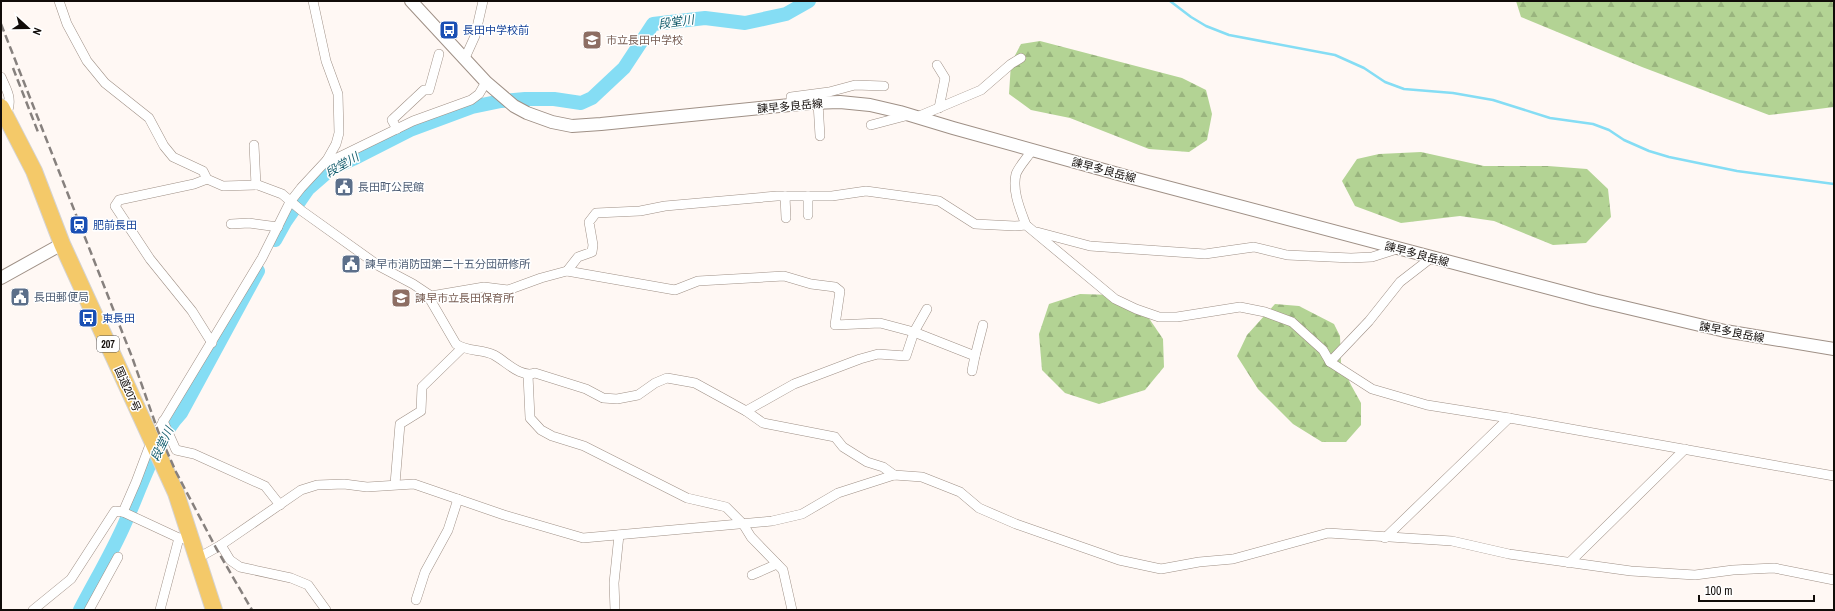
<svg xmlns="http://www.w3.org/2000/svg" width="1835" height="611" font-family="'Archivo Narrow','Noto Sans JP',sans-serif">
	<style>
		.forest { fill: url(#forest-firs) }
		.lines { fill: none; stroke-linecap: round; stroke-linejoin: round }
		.stream { stroke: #85ddf4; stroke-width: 2.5 }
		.river { stroke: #85ddf4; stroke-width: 14 }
		.street-casing { stroke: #9f9086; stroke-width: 10 }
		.secondary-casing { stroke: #9f9086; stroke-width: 14 }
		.highway-casing { stroke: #d4d3d3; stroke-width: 18 }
		.street { stroke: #fff; stroke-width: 9 }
		.secondary { stroke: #fff; stroke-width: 12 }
		.highway { stroke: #f4c969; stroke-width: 16 }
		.rail { stroke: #87817e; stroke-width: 2.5; stroke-dasharray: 8 4; stroke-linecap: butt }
		.labels { text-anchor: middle; stroke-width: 3; stroke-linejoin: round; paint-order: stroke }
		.shield { fill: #fff; stroke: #585553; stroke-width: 1 }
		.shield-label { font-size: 10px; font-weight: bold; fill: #110c09 }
		.transit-label { font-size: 11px; fill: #164399; stroke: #fff; text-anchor: start }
		.education-label { font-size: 11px; fill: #785e54; stroke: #fff; text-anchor: start }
		.street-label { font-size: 11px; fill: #110c09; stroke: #fff }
		.service-label { font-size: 11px; fill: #4e5e75; stroke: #fff; text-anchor: start }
		.water-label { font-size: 12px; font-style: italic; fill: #175f6f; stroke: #fff }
	</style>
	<defs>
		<pattern id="forest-firs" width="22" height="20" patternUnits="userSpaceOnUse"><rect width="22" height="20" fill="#b3d394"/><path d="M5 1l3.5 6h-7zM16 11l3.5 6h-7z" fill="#99b47e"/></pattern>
	</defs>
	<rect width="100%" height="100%" fill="#fff8f4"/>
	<!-- forest -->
	<g class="forest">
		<polygon points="1516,1 1834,1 1834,107 1769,115 1642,67 1521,17"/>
		<polygon points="1040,41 1182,78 1206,90 1212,114 1207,140 1189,152 1149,149 1070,118 1031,110 1009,94 1011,63 1021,44"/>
		<polygon points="1421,152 1484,166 1548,166 1587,169 1608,189 1611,217 1586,243 1553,245 1494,221 1460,216 1401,223 1355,206 1342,181 1357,159 1379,154"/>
		<polygon points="1080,294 1114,295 1144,311 1163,339 1164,367 1145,390 1099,404 1065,393 1042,370 1039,334 1049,304"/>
		<polygon points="1275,304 1299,306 1334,324 1340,336 1341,363 1351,385 1361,403 1361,425 1346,442 1322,442 1293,424 1258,389 1237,356 1247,335"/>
	</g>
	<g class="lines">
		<!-- stream -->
		<polyline class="stream" points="1170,1 1191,17 1206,26 1229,35 1335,55 1364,68 1385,82 1404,89 1453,93 1493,100 1550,118 1593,124 1609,130 1624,140 1649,151 1669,157 1737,171 1834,184"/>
		<!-- river -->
		<g class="river">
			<polyline points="275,240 285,222 308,189 331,169 353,159 410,130 472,107 501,101 525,99 554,99 581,103 592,98 624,68 653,24 705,18 745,23 786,14 809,1"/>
			<path d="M80,610C95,581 112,553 125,523C140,490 156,439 181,413L258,271"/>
		</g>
		<defs>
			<g id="street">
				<polyline points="59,1 67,24 87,61 105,83 149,118 164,146 173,157 203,171 207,179 223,186 258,185 282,194 302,211 379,266 413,284 431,296 484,287 508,290 541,278 567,271 675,290 698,281 784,276 811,284 835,287 840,291 835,325 880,323 914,332 906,356 878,354 860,359 794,384 746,411"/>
				<polyline points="465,58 475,36 483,1"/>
				<polyline points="937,65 945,78 939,108"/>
				<path d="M1,77C6,89 12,97 8,110L4,112"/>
				<polyline points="818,103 820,136"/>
				<polyline points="791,105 791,97 829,92 855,85 884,86"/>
				<polyline points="917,117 981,90 1011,64 1021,58"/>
				<polyline points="871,125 909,115"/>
				<polyline points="397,129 392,120 393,119 424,90 429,90 439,54"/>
				<polyline points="254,145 256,185"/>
				<polyline points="327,160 333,160 413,121 471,100 479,94 486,82"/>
				<polyline points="207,179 194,184 119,200 115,206 150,259 192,311 212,343"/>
				<polyline points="785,196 786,218"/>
				<polyline points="808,196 808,215"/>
				<polyline points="231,224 249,223 278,227"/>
				<path d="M1026,225C1020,209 1012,191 1016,174C1019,166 1028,157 1032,150"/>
				<polyline points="1037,232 1090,246 1205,254 1254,247 1287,255 1351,258 1372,257 1397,249"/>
				<polyline points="567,271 578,257 592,252 593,245 589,222 596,213 640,211 665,206 777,196 832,196 866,191 939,201 975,224 1015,226 1026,225 1115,299 1136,309 1159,317 1177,317 1240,307 1265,312 1292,322 1323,350 1330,362 1372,389 1427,405 1509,418 1834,476"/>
				<path d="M431,296V301L456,344C467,352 482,349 494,355C507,362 520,378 535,373L586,389L603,398L617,399L638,395L655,383L667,378L695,383L746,411L763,423L835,437L843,447L867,462L883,467L894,475"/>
				<polyline points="927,309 914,332 975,356 972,371"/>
				<polyline points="975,356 983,325"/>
				<polyline points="1330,362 1369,321 1400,282 1431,258"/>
				<polyline points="528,375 530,418 541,430 552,436 584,446 687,498 726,507 743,524 751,537 783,570 792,610"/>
				<polyline points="163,421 176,450 194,454 265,486 280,505"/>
				<polyline points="395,484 400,424 421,411 422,387 462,348"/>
				<polyline points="123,512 136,482 151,442 262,258 290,202 301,188 327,160 336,144 339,133 338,94 326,61 313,1"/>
				<polyline points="1385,538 1509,418"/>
				<polyline points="221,545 230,560 240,567 291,578 308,585 326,610"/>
				<polyline points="198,558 221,545 301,490 317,485 344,484 367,487 414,484 504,515 583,538 772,521 802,514 838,493 894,475 922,477 960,492 979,508 1016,524 1119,560 1161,569 1199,562 1233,559 1328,533 1452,541 1509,554 1631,571 1695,575 1733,570 1774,568 1834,580"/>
				<polyline points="1569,563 1685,449"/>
				<polyline points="752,575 777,564"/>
				<polyline points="416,600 425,572 448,530 458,499"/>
				<polyline points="33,610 71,579 115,511 123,512 179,538 192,540"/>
				<polyline points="89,610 118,557"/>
				<polyline points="160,610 179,538"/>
				<polyline points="615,610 614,583 619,535"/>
			</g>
			<g id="secondary">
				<polyline points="411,1 486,82 514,106 527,113 552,122 572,126 601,124 810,103 840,102 870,105 900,112 953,128 1129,177 1594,300 1725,331 1834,349"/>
				<polyline points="1,278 62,244"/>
			</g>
			<polyline id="highway" points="1,107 34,171 62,244 176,493 214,610"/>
		</defs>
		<!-- street casing -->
		<use href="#street" class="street-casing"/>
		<!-- secondary casing -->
		<use href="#secondary" class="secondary-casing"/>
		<!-- highway casing -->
		<use href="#highway" class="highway-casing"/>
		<!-- street -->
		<use href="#street" class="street"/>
		<!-- secondary -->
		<use href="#secondary" class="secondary"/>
		<!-- highway -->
		<use href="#highway" class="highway"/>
		<!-- rail -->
		<g class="rail">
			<polyline points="1,24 132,357 158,431 176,472 216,548 252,610"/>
			<polyline points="13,68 38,132"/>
		</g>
	</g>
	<!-- icons -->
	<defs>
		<symbol id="bus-square" viewBox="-11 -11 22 22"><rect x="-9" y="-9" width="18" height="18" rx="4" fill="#1a4fb4" stroke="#fff"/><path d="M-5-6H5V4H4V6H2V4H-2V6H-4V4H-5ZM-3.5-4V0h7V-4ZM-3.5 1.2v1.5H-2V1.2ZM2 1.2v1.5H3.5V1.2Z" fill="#fff"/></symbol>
		<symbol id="school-square" viewBox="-11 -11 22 22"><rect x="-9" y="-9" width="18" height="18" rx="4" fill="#8d6e63" stroke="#fff"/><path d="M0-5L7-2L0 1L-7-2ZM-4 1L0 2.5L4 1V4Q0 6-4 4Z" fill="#fff"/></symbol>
		<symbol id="civic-square" viewBox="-11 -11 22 22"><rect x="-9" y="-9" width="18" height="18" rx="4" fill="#5c6f8a" stroke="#fff"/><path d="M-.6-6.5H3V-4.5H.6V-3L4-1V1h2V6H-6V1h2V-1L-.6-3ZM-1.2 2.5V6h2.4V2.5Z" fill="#fff"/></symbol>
		<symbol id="station-square" viewBox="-11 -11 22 22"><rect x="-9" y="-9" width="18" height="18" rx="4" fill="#1a4fb4" stroke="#fff"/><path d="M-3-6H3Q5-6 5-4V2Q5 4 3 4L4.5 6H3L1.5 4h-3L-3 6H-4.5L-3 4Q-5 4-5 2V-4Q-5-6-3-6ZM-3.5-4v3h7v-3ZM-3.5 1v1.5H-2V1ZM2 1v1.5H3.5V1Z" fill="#fff"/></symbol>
	</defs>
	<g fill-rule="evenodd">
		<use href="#bus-square" x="438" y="19" width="22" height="22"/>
		<use href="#school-square" x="581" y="29" width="22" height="22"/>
		<use href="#civic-square" x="333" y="176" width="22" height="22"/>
		<use href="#station-square" x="68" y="214" width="22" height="22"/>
		<use href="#civic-square" x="340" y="253" width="22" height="22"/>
		<use href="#civic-square" x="9" y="286" width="22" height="22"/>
		<use href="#school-square" x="390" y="287" width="22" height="22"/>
		<use href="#bus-square" x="77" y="307" width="22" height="22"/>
	</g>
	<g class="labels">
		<!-- shield labels -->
		<rect class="shield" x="97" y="336" width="22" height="16" rx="3"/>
		<g class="shield-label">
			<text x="108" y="348">207</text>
		</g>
		<!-- transit labels -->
		<g class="transit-label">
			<text x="463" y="34">長田中学校前</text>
			<text x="93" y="229">肥前長田</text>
			<text x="102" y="322">東長田</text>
		</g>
		<!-- education labels -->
		<g class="education-label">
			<text x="606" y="44">市立長田中学校</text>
			<text x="415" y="302">諫早市立長田保育所</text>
		</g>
		<!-- street labels -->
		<g class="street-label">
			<text transform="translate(790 106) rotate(-5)" y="4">諫早多良岳線</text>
			<text transform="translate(1104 170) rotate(15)" y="4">諫早多良岳線</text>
			<text transform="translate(1417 254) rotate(15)" y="4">諫早多良岳線</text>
			<text transform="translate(1732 332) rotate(11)" y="4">諫早多良岳線</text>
			<text transform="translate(128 389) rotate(66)" y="4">国道207号</text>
		</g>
		<!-- service labels -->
		<g class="service-label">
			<text x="358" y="191">長田町公民館</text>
			<text x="365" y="268">諫早市消防団第二十五分団研修所</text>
			<text x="34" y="301">長田郵便局</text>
		</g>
		<!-- water labels -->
		<g class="water-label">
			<text transform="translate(676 22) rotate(-8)" y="4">段堂川</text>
			<text transform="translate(342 165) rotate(-30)" y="4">段堂川</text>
			<text transform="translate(162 444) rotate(-64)" y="4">段堂川</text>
		</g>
	</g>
	<!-- border -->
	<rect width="1835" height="611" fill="none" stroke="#110c09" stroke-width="4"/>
	<!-- north arrow -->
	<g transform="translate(28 28) rotate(111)" stroke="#ffffff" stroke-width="3" paint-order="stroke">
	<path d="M0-3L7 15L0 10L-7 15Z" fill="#110c09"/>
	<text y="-6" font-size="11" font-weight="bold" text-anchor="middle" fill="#110c09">N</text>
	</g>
	<!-- scale -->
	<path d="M1699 595v6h115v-6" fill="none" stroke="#110c09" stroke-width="2"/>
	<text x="1705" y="595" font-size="12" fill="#110c09" stroke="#ffffff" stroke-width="3" paint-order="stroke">100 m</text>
</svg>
